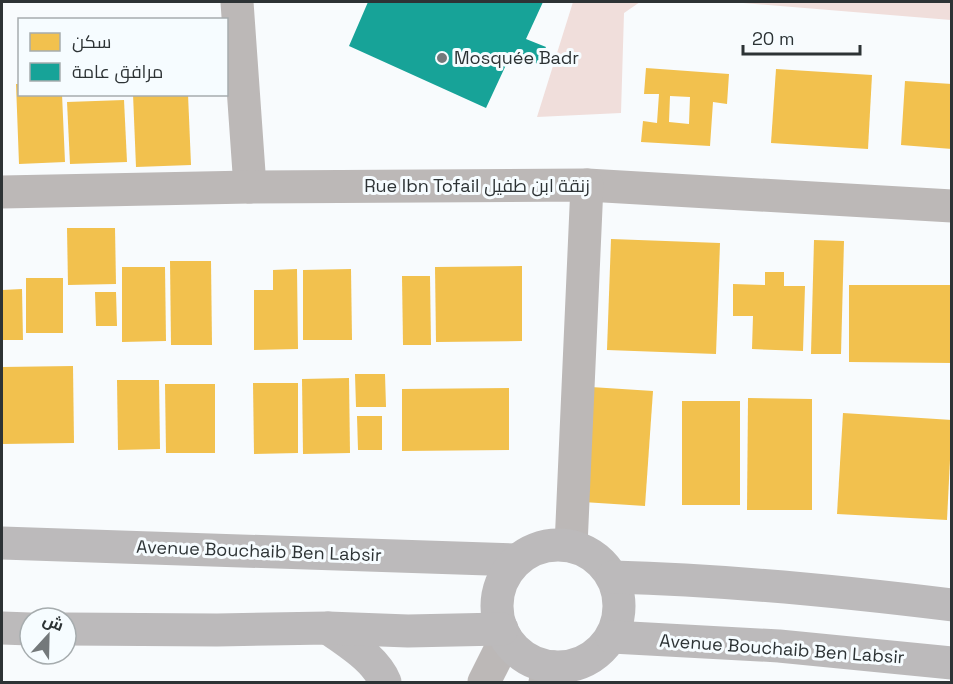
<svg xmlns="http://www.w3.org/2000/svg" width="953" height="684" font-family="'Space Grotesk',Cairo,sans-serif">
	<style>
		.green { fill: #f0dedb }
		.homes { fill: #f2c14e; fill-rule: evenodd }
		.public { fill: #17a398 }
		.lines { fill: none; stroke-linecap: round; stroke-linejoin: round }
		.street { stroke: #bcb8b7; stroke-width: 33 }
		.primary { stroke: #bcbabb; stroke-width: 33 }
		.poi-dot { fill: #74797b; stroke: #f6fcff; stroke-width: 2 }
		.labels { text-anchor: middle; stroke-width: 6; stroke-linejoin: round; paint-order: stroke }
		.poi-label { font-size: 18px; fill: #2d3335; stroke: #f6fcff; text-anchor: start }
		.street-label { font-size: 18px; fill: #2d3335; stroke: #f6fcff }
	</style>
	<rect width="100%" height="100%" fill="#f8fbfd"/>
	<!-- green -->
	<g class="green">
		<polygon points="573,2 640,2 624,13 621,113 537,117"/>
		<polygon points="731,2 951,2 951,20"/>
	</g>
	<!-- homes -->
	<g class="homes">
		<path d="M646,68L729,74L727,104L713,102L710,146L641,142L643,121L657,123L659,94H644ZM670,96L690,97L689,124L669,122Z"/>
		<polygon points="776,69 872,75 868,149 771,143"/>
		<polygon points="905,81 952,84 952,149 901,145"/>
		<polygon points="16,84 20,84 20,94 62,94 65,162 19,164"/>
		<polygon points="133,94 188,94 191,165 136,167"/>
		<polygon points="124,100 127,162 70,164 67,102"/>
		<polygon points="67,228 115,228 116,284 68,285"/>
		<polygon points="611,239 720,243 716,354 607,350"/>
		<polygon points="814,240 844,241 841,354 811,354"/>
		<polygon points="170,261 211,261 212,345 171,345"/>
		<polygon points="522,266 522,341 436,342 435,267"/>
		<polygon points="122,267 165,267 166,341 122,342"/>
		<polygon points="297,269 298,349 254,350 254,290 273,290 273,270"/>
		<polygon points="351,269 352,340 303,340 303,270"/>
		<polygon points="765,272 784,272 784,286 805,286 803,351 752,349 753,316 733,316 733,284 765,285"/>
		<polygon points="402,276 430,276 431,345 403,345"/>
		<rect x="26" y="278" width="37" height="55"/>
		<polygon points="849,285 952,285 952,363 849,362"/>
		<polygon points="22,289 23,340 2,340 2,290"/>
		<polygon points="95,292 116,292 117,326 96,326"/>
		<polygon points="73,366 74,443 2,444 2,367"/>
		<polygon points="355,374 385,374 386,407 356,407"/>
		<polygon points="349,378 350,453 303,454 302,379"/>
		<polygon points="117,380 159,380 160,449 118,450"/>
		<polygon points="253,383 298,383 298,453 254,454"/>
		<polygon points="165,384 215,384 215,453 166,453"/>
		<polygon points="591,387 653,391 645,506 583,502"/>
		<polygon points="509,388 509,450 402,451 402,389"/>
		<polygon points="748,398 812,399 812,510 747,510"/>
		<rect x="682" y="401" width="58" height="104"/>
		<polygon points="843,413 952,420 947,520 837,514"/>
		<polygon points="357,416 382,416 382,450 358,450"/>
	</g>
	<!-- public -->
	<polygon class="public" points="368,2 543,2 526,39 546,47 538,64 512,52 486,108 349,46"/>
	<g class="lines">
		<!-- street -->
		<g class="street">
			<polyline points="237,2 250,187"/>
			<polyline points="2,192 250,187 587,185 952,206"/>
			<polyline points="571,546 587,185"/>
			<polyline points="484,682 506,638"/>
			<polyline points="545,682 553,667"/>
		</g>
		<!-- primary -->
		<g class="primary">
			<polyline points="2,543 516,560"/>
			<circle cx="558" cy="606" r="61"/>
			<path d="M613,577C726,580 839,591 952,605"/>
			<polyline points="2,628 30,629"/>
			<path d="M328,628C348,643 375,658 385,682"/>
			<polyline points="66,629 217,630 328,628 408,631 502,629"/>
			<polyline points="612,637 779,646 952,663"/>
		</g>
	</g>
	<!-- markers -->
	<circle class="poi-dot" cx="442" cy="58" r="6"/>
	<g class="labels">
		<!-- poi labels -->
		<g class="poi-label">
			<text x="454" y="64">Mosquée Badr</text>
		</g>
		<!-- street labels -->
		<g class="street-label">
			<text x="477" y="192">Rue Ibn Tofail زنقة ابن طفيل</text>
			<text transform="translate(259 551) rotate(2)" y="6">Avenue Bouchaib Ben Labsir</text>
			<text transform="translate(782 649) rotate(4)" y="6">Avenue Bouchaib Ben Labsir</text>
		</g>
	</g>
	<!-- border -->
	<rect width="953" height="684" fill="none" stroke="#2d3335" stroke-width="6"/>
	<!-- legend -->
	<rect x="18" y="18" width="210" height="78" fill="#f6fcff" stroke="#a6acae" stroke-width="1.5"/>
	<rect x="30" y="33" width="30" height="18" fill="#f2c14e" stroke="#a6acae" stroke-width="1.5"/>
	<text x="72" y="48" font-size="18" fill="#2d3335">سكن</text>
	<rect x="30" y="63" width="30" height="18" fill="#17a398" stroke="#a6acae" stroke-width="1.5"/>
	<text x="72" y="78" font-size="18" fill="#2d3335">مرافق عامة</text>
	<!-- north arrow -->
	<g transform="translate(48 636) rotate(22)"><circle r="28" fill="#f6fcff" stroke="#a6acae" stroke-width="1.5"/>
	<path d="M0-4.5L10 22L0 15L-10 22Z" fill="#74797b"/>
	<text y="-9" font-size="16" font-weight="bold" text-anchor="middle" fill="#2d3335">ش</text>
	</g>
	<!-- scale -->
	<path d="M743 45v9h117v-9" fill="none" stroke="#2d3335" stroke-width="3"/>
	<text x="752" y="45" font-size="18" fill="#2d3335" stroke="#f6fcff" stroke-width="4.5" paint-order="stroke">20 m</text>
</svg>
